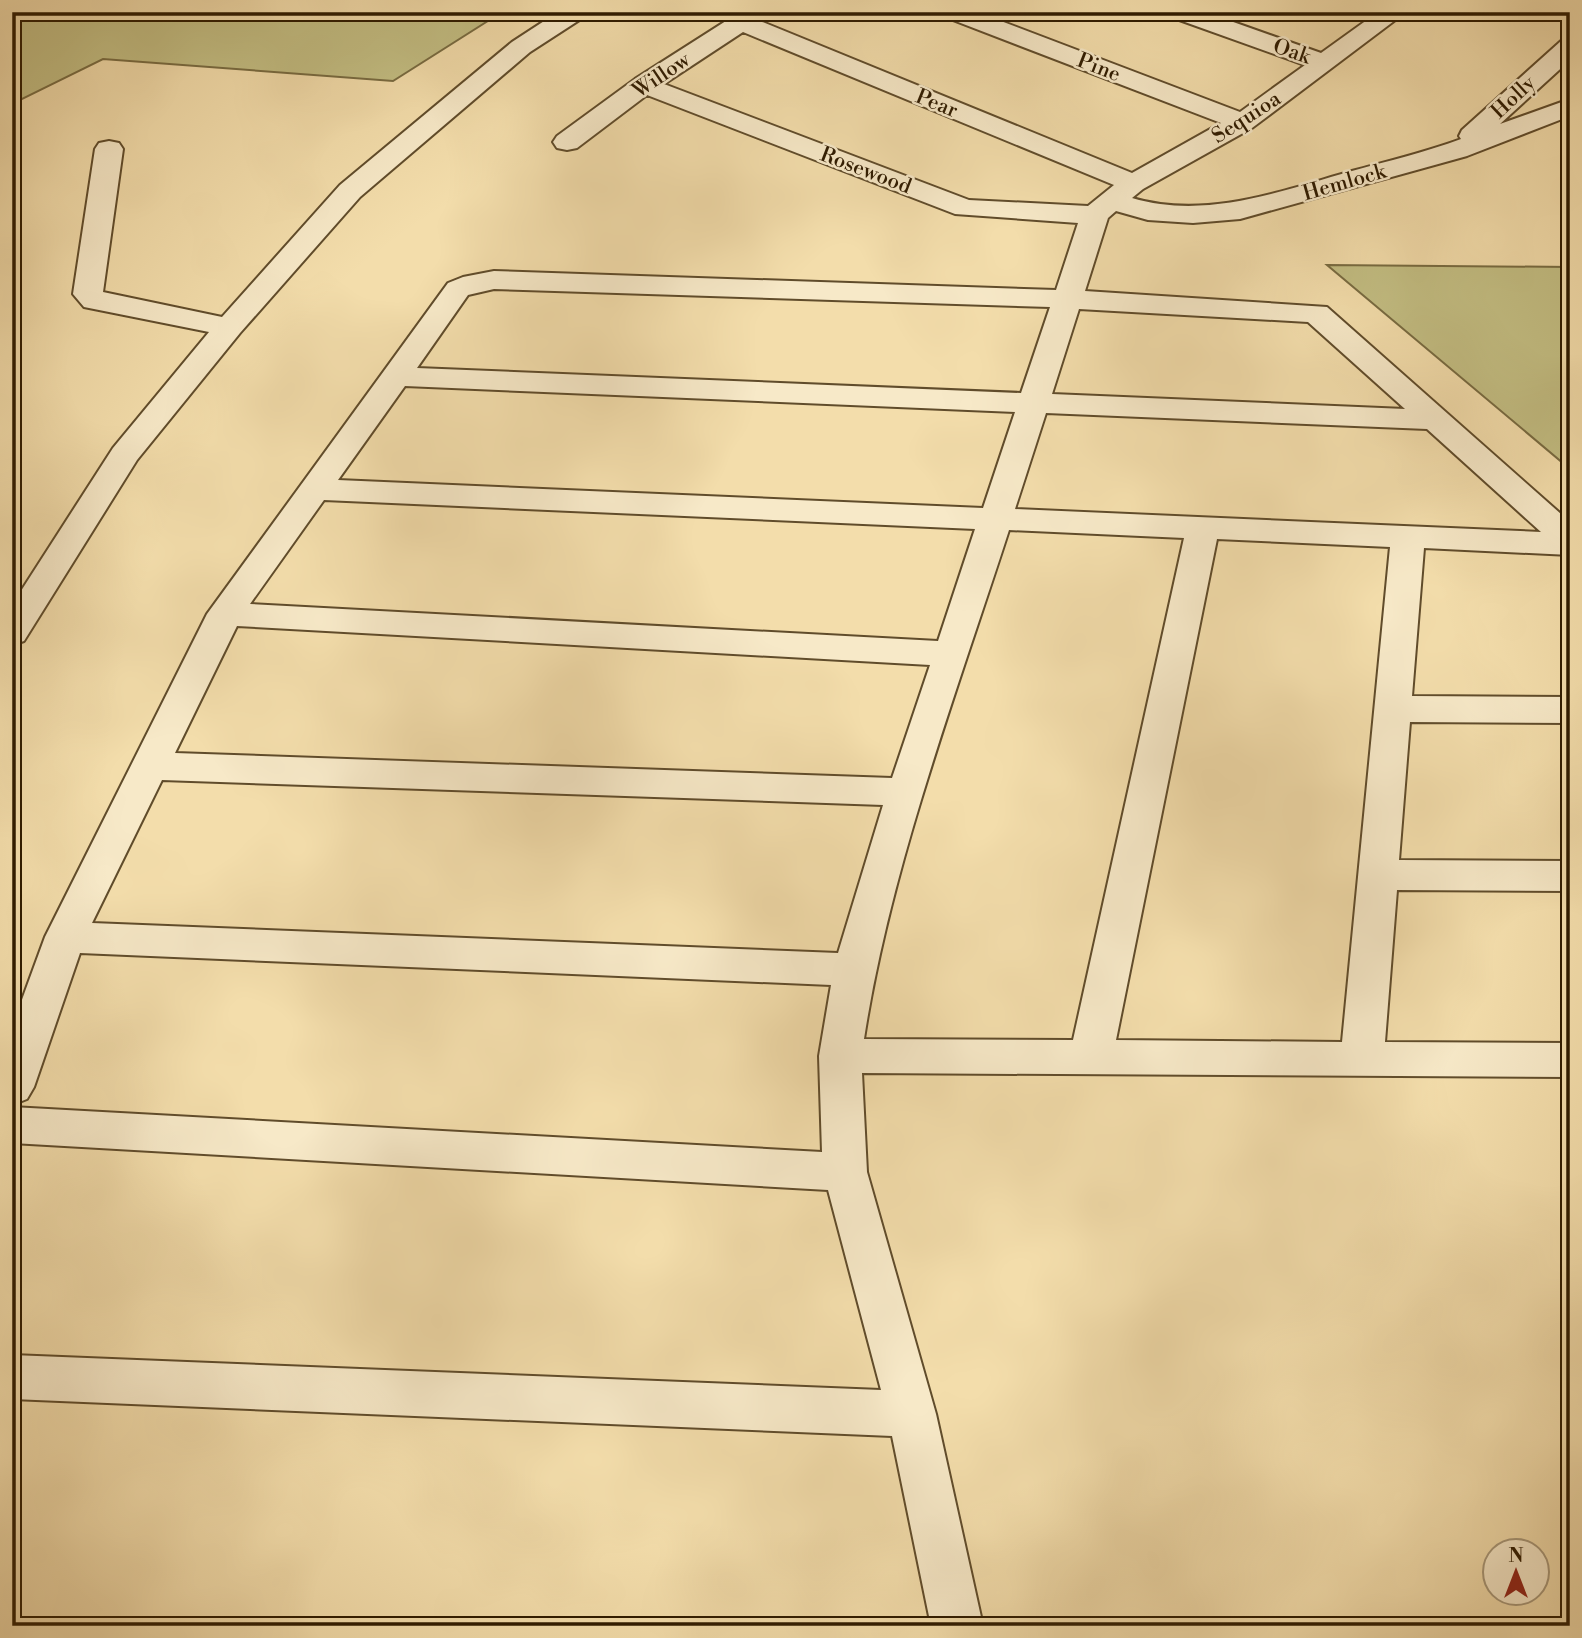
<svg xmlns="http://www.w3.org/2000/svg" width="1582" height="1638" font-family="'Libre Bodoni',serif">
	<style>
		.green { fill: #c3be83; stroke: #796c42; stroke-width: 2 }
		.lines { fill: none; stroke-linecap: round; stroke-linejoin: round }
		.minor-casing { stroke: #604c2b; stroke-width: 4 }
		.minor { fill: #f7e9c8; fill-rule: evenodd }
		.labels { text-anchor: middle; stroke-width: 5; stroke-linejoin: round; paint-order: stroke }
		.far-street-label { font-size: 21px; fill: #2f1b00; stroke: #f7e9c8 }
	</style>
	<rect width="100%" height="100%" fill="#f3ddab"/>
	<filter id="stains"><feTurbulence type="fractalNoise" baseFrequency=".00286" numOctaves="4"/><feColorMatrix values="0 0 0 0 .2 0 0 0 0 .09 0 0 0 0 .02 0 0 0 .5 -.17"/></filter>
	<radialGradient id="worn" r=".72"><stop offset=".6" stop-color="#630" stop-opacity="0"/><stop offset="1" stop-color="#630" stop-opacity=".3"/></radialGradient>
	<!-- green -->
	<g class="green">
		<polygon points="12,12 502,12 393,81 103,59 12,104"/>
		<polygon points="1327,265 1570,267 1570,469"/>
	</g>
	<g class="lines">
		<defs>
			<g id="minor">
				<polygon points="558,12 587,12 584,17 530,52 360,197 240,333 137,460 24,641 12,645 12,605 113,448 209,332 84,307 73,294 95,149 99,143 109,141 119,143 123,149 103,292 222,317 340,185 512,42"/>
				<path d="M740,12H769L760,21L1132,173L1221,123L945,17L942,12H977L1240,112L1305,65L1171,17L1168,12H1205L1321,53L1378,12H1406L1252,128L1143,189L1132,198C1206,220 1281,191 1352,171C1388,161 1426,152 1461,139L1459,136L1462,130L1561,41L1570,38V60L1500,124L1570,99V116L1467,156L1240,219L1193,223L1148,220L1116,211L1108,218L1085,291L1327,307L1570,522V555L1424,548L1412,696L1570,697V723L1410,722L1399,860L1570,861V891L1397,890L1385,1042L1570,1043V1077L862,1073L867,1172L936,1414L983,1626H931L892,1436L12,1399V1355L881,1390L828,1190L12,1143V1107L822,1152L819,1056L831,985L80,953L34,1087L27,1099L12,1105V1027L45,937L207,614L448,283L463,277L494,271L1056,290L1078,223L955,214L647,95L577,148L567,150L557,148L553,142L557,136L635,79ZM743,32L1114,185L1088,206L969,200L664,84ZM494,289L1050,307L1021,393L417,368L468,295ZM1079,309L1308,322L1405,409L1052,394ZM405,386L1015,412L983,508L338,480ZM1046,413L1427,429L1541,532L1015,509ZM324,500L975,529L938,641L250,604ZM1009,530L1184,538L1073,1040L864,1039C890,869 956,694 1009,530ZM1217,539L1390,547L1342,1042L1116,1040ZM237,626L930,665L892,778L175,753ZM162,780L883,805L838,953L92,923Z"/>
			</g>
		</defs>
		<!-- minor casing -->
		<use href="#minor" class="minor-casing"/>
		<!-- minor -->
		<use href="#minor" class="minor"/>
	</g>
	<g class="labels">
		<!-- far-street labels -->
		<g class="far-street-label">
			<text transform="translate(1292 51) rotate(19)" y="7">Oak</text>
			<text transform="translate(1099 67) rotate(21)" y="7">Pine</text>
			<text transform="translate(661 75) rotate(-34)" y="7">Willow</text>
			<text transform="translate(1513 97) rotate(-43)" y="7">Holly</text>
			<text transform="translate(937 103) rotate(22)" y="7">Pear</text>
			<text transform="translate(1246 117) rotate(-33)" y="7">Sequioa</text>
			<text transform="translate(866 170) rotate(21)" y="7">Rosewood</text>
			<text transform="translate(1344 182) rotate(-16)" y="7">Hemlock</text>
		</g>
	</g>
	<!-- margin -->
	<rect width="1582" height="1638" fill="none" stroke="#f3ddab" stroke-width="42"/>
	<rect x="14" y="14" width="1554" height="1610" fill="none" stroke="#2f1b00" stroke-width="3.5"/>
	<rect x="21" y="21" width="1540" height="1596" fill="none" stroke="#2f1b00" stroke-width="2"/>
	<!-- north arrow -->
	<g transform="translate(1516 1572)"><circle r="33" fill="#f7e9c8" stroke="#a79778" stroke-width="2"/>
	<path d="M0-5L12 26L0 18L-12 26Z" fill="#8f2418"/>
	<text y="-10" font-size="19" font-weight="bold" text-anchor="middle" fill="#2f1b00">N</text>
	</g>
	<rect width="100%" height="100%" filter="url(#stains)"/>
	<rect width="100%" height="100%" fill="url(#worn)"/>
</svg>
